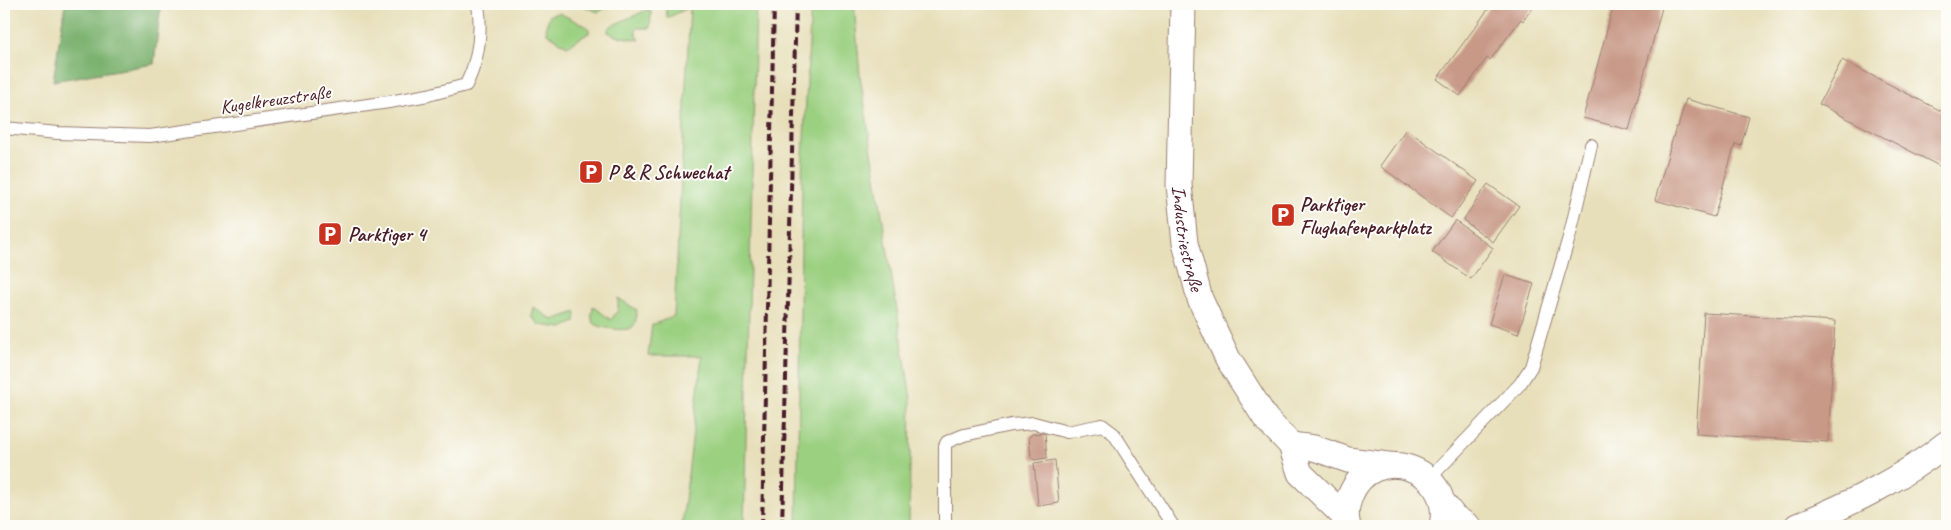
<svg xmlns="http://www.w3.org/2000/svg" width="1951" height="530" font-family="Caveat,sans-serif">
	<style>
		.green { fill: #9bd081; stroke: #727856 }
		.forest { fill: #7cb26f; stroke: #63684d }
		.building { fill: #c89987 }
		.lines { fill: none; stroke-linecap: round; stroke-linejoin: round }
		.service-casing { stroke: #987f72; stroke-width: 14 }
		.minor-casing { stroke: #987f72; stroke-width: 27 }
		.service { stroke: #fff; stroke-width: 12 }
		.minor { stroke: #fff; stroke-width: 25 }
		.rail { stroke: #4a1f2b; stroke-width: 4; stroke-dasharray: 8 4; stroke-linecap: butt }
		.labels { text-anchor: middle; stroke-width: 4; stroke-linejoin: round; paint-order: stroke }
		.street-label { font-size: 20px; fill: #4a1f2b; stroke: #fdfcf7 }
		.poi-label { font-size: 20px; font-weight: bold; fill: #4a1f2b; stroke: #fdfcf7; text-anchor: start }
	</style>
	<rect width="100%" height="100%" fill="#fdfcf7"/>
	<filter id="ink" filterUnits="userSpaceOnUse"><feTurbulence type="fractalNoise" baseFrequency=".02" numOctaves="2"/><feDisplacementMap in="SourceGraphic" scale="10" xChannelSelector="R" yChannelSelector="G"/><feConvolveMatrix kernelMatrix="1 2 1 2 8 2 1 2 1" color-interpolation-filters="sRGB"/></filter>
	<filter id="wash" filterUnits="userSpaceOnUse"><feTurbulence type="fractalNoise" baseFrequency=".0096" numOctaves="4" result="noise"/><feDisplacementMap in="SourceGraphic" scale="20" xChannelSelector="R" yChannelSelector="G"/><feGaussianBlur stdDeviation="1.12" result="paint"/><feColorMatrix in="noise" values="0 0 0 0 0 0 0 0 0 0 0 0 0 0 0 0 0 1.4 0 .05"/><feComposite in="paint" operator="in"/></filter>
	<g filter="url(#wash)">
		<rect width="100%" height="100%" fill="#e7dfba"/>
		<!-- green -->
		<g class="green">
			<polygon points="579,4 615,4 598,12"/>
			<polygon points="666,4 756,4 744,526 682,526 702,356 648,356 652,325 674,316 690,7 667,18"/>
			<polygon points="811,4 854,4 860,76 911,399 909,526 797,526 802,175"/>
			<polygon points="649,9 651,12 650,28 636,28 636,34 640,40 616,36 608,32 608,29 611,26"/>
			<polygon points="559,13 586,26 589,29 589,33 567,46 547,33 546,26 550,15"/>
			<path d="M618,298L637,310C636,316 637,325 631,328C624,332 596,328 593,322C590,317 593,311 593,306L611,320L618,310Z"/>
			<polygon points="533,307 553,320 576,312 575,322 562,328 539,325 531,316"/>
		</g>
		<!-- forest -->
		<polygon class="forest" points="65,4 161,4 154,64 53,81"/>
		<g id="blocks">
			<!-- building -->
			<g class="building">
				<polygon points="1492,4 1535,4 1523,21 1521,19 1490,60 1487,58 1460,96 1437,79"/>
				<polygon points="1614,4 1663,4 1629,130 1583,118"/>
				<polygon points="1842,60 1947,114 1947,170 1819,104"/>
				<polygon points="1686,99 1749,117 1741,146 1735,144 1714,217 1655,200 1676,127 1678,127"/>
				<polygon points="1406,129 1478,181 1451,218 1380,166"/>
				<polygon points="1488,184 1519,206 1493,242 1463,220"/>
				<polygon points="1455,220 1493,248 1471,279 1432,252"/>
				<polygon points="1505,275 1534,284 1518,334 1489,324"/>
				<polygon points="1704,313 1835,321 1828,442 1696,434"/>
				<polygon points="1045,433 1047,458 1034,460 1031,457 1029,437 1032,434"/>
				<polygon points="1055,460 1059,503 1038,506 1034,463"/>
			</g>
		</g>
	</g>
	<g filter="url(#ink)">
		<use href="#blocks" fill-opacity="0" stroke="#987f72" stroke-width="1"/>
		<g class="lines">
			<defs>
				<g id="service">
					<path d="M4,128L58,133L150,136L389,102L428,95L466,85C479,59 482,32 478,4"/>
					<polyline points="1429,479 1520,384 1531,367 1570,234 1591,145"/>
					<polyline points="945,526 945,446 947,442 964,435 1011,425 1034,423 1067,432 1102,425 1114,434 1173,526"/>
				</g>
				<g id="minor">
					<path id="s1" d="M1183,4L1179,185L1185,243L1200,299L1228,359L1266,419L1291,445L1300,473L1346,518"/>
					<polyline points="1291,445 1314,448 1348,460 1388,465"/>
					<polyline points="1443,503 1454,517 1468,526"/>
					<path d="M1348,526C1345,516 1346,506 1350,496C1372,440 1455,467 1442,526"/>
					<path d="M1797,526C1850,504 1902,479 1947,443"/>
				</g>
			</defs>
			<!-- service casing -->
			<use href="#service" class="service-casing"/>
			<!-- minor casing -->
			<use href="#minor" class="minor-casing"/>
			<!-- service -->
			<use href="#service" class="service"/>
			<!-- minor -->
			<use href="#minor" class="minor"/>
			<!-- rail -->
			<g class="rail">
				<polyline points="762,526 774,4"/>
				<polyline points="782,526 796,4"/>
			</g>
		</g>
	</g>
	<!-- icons -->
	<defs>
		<symbol id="parking-square" viewBox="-11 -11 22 22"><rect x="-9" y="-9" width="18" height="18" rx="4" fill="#c8321e" stroke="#fdfcf7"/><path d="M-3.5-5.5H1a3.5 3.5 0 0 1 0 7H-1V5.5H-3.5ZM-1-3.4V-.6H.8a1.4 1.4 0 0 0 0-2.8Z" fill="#fff"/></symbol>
	</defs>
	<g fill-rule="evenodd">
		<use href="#parking-square" x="577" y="158" width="28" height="28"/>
		<use href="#parking-square" x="1269" y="201" width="28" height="28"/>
		<use href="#parking-square" x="316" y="220" width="28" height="28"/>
	</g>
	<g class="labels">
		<!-- street labels -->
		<g class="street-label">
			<text transform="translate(275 99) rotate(-8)" y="7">Kugelkreuzstraße</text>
			<text dy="7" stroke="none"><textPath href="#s1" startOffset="235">Industriestraße</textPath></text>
		</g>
		<!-- poi labels -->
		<g class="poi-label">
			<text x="608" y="179">P &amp; R Schwechat</text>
			<text x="1300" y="211">Parktiger<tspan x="1300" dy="23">Flughafenparkplatz</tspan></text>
			<text x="348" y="241">Parktiger 4</text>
		</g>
	</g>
	<!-- margin -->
	<rect width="1951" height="530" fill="none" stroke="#fdfcf7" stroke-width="20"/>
</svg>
